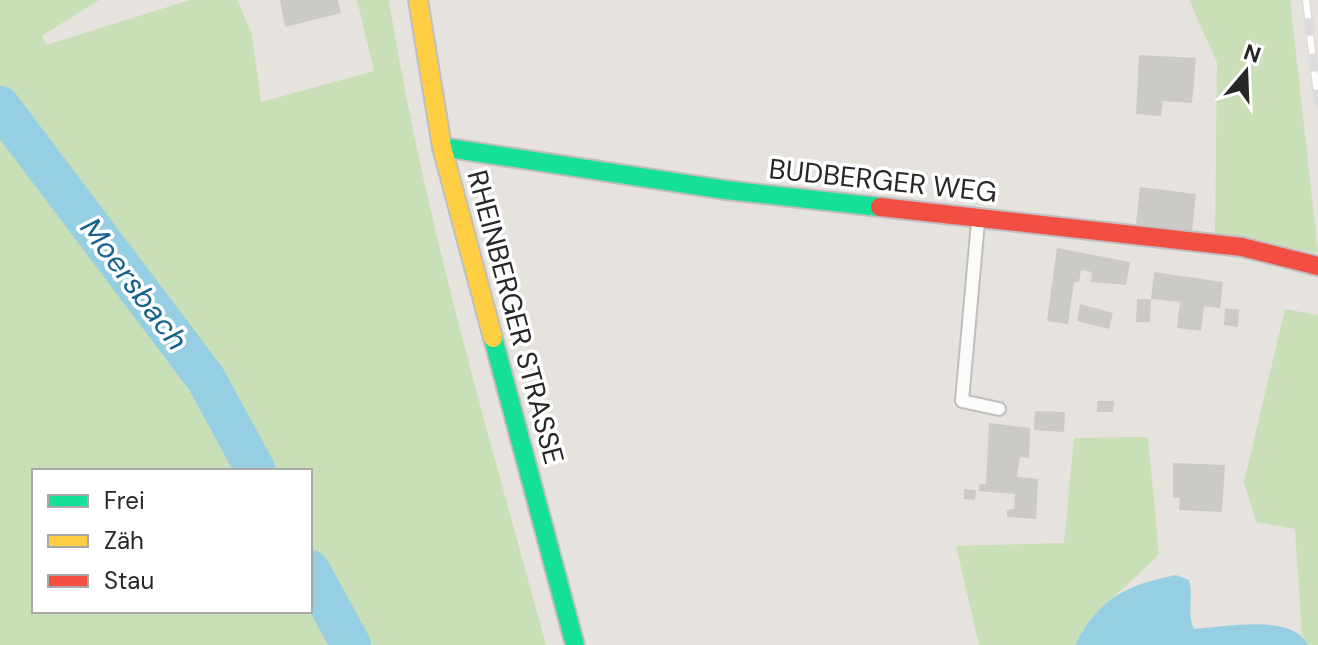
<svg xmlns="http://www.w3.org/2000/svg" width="1318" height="645" font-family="'DM Sans',sans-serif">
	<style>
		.green { fill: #c8dfb8; fill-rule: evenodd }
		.water { fill: #96cfe3 }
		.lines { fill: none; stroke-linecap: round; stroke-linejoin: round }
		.river { stroke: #96cfe3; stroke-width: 40 }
		.building { fill: #cccac7 }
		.lane-casing { stroke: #c0bebf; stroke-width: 16 }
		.fast-casing { stroke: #c0bebf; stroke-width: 22 }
		.slow-casing { stroke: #c0bebf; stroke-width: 22 }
		.jam-casing { stroke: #c0bebf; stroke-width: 22 }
		.lane { stroke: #fbfbfa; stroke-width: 12 }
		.fast { stroke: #16e098; stroke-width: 18 }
		.slow { stroke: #ffcf43; stroke-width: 18 }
		.jam { stroke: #f24e42; stroke-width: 18 }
		.rail-casing { stroke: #dddcdd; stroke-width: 9 }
		.rail { stroke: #fff; stroke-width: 6; stroke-dasharray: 18; stroke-linecap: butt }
		.labels { text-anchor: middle; stroke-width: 7; stroke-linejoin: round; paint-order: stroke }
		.street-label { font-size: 28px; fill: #272727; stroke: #fff }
		.water-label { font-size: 30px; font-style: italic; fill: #16648d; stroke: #fff }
	</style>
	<rect width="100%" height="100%" fill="#e6e2de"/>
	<!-- green -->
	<g class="green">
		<path d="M0,0H99L42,36L46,45L190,0H237L252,34L261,102L374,71L357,0H389C424,219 488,432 546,645H0ZM34,471H310V611H34Z"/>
		<polygon points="1189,0 1290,0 1318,253 1215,234 1217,62"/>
		<polygon points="1285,309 1318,315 1318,645 1308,645 1302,634 1295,529 1256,522 1244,482"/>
		<path d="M1148,437L1159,554C1130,585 1094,608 1075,645H979L956,546L1064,543L1074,438Z"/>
	</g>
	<!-- water -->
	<path class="water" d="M1176,575L1189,580C1194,598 1186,612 1194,629C1226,627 1292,613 1308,645H1075C1099,598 1126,585 1176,575Z"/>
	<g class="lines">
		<!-- river -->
		<g class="river">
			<polyline points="0,106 206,379 256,471"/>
			<polyline points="310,570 351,645"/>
		</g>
	</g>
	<!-- building -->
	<g class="building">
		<polygon points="280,0 338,0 341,13 285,27"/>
		<polygon points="1139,55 1196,58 1192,103 1163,101 1161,116 1136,114"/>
		<polygon points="1140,187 1196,194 1192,231 1136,224"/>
		<polygon points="1057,248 1130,262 1126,285 1091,282 1092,272 1081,270 1079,282 1074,282 1068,324 1047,321"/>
		<polygon points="1154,272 1223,282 1220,308 1204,306 1201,331 1177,328 1180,302 1151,299"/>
		<polygon points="1137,299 1151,299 1150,322 1136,322"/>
		<polygon points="1080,304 1113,313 1109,329 1077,321"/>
		<polygon points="1225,308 1239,310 1238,327 1224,325"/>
		<polygon points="1097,401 1114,401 1113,412 1097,412"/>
		<polygon points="1035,411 1065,412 1064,432 1034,430"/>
		<polygon points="989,423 1030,428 1029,458 1020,457 1017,477 1038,479 1036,519 1007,517 1007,510 1014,509 1015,494 979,491 979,484 986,484"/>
		<polygon points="1173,463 1225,465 1222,512 1179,510 1180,498 1173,498"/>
		<polygon points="964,489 976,490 975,500 964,499"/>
	</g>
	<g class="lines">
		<defs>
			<polyline id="lane" points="978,222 962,401 999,409"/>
			<g id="fast">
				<polyline points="442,147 726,190 880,207"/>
				<polyline points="493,338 575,645"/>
			</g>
			<polyline id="slow" points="418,0 442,147 493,338"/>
			<polyline id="jam" points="880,207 1242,247 1318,266"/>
		</defs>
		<!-- lane casing -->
		<use href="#lane" class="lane-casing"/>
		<!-- fast casing -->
		<use href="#fast" class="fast-casing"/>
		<!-- slow casing -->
		<use href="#slow" class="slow-casing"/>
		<!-- jam casing -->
		<use href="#jam" class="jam-casing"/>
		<!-- lane -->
		<use href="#lane" class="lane"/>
		<!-- fast -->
		<use href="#fast" class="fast"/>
		<!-- slow -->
		<use href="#slow" class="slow"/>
		<!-- jam -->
		<use href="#jam" class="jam"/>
		<defs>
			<polyline id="rail" points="1306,0 1318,103"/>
		</defs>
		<!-- rail casing -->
		<use href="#rail" class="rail-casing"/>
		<!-- rail -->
		<use href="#rail" class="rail"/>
	</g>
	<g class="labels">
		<!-- street labels -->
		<g class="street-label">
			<text transform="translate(883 180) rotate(6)" y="10">BUDBERGER WEG</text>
			<text transform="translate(516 317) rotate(75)" y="10">RHEINBERGER STRASSE</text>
		</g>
		<!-- water labels -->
		<g class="water-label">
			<text transform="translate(134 284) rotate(53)" y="10">Moersbach</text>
		</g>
	</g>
	<!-- legend -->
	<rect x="32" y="469" width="280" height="144" fill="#ffffff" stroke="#a9a9a9" stroke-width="2"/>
	<rect x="48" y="495" width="40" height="12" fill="#16e098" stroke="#a9a9a9" stroke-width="2"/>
	<text x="104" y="509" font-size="24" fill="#272727">Frei</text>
	<rect x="48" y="535" width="40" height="12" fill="#ffcf43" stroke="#a9a9a9" stroke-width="2"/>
	<text x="104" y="549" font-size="24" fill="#272727">Zäh</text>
	<rect x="48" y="575" width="40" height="12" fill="#f24e42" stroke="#a9a9a9" stroke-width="2"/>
	<text x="104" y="589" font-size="24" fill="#272727">Stau</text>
	<!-- north arrow -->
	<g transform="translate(1246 72) rotate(19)" stroke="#ffffff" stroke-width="6" paint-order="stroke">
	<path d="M0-6L14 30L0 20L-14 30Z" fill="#272727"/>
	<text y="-12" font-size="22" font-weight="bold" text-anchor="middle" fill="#272727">N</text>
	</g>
</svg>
